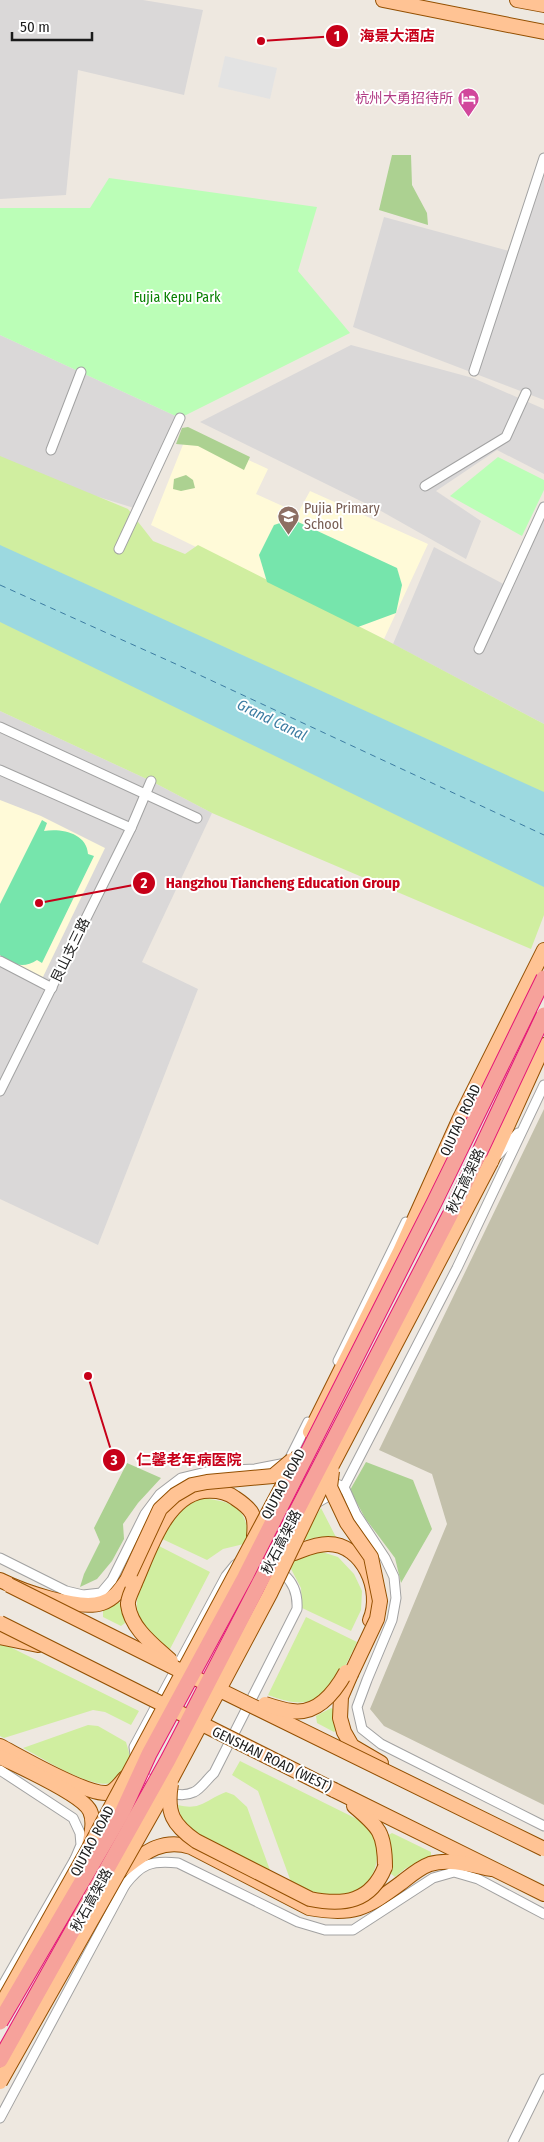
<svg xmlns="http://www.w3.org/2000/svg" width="544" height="2142" font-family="'Fira Sans Condensed','Noto Sans SC',sans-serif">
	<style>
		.residential { fill: #dad8d8 }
		.education { fill: #fffad8 }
		.construction { fill: #c3c0ab }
		.grass { fill: #d0eea0 }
		.forest { fill: #acd191 }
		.park { fill: #bbfeb7 }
		.pitch { fill: #76e5ac }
		.parking { fill: #e3e3e3 }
		.water { fill: #9cd9e0 }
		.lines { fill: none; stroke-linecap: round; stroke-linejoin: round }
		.ferry { stroke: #3c7ca2; stroke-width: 1; stroke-dasharray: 6 5; stroke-linecap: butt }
		.minor-casing { stroke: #a2a2a2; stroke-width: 11 }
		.primary-casing { stroke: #934f00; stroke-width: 16 }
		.minor { stroke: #fff; stroke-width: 9 }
		.primary { stroke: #ffc394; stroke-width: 14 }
		.primary-bridge-casing { stroke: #934f00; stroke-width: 16; stroke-linecap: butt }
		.trunk-bridge-casing { stroke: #e41576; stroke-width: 17; stroke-linecap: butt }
		.primary-bridge { stroke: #ffc394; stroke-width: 14 }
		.trunk-bridge { stroke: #f6a29b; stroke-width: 15 }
		.labels { text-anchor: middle; stroke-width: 4; stroke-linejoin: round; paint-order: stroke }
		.hotel-label { font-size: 14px; fill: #b23c85; stroke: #fff; text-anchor: end }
		.park-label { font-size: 14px; fill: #088102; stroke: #fff }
		.education-label { font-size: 14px; fill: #785e54; stroke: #fff; text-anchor: start }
		.street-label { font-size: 14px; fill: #1b1b1b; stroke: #fff }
		.water-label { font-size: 15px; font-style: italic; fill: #3c7ca2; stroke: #fff }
		.leader { fill: none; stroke: #c70019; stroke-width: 2 }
		.callout-dot { fill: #c70019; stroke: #fff; stroke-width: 2 }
		.mark-label { font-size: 15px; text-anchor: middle; font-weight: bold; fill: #fff }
		.callout-label { font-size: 15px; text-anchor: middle; font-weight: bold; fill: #c70019; stroke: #fff; stroke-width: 4; stroke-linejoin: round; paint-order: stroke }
	</style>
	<rect width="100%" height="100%" fill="#eee8e0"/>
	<!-- residential -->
	<g class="residential">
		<polygon points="0,0 143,0 203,10 184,95 78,70 66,195 0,199"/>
		<polygon points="544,157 544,400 353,327 384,217 513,252"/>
		<polygon points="0,335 180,418 137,509 0,466"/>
		<polygon points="351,345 473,378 544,409 544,474 497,450 436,491 481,521 466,559 381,511 200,422"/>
		<polygon points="544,507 544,724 393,644 434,547 509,587"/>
		<polygon points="0,711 151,781 212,813 142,962 198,989 98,1245 0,1199"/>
	</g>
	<!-- education -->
	<g class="education">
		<polygon points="188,432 268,469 256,494 298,513 310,491 428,544 384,639 151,525"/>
		<polygon points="0,800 41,816 105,848 42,979 0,958"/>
	</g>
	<!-- construction -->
	<polygon class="construction" points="544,1109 544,1805 384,1726 370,1709 447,1524 432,1474 379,1450"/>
	<!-- grass -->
	<g class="grass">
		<polygon points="0,456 128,509 153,541 185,554 198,545 384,639 544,724 544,915 531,949 212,813 151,781 0,711"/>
		<path d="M200,1498C232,1501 249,1507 248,1543L223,1549L207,1560L158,1537L182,1503Z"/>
		<polygon points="321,1508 338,1541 318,1537 301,1541"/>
		<path d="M159,1546L210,1572L170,1649C119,1617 137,1590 159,1546Z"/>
		<polygon points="319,1551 338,1557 354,1574 362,1591 361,1610 351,1631 302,1608 301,1588 289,1565 295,1559"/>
		<polygon points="118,1602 122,1604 125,1623 121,1626 103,1617 103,1610"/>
		<path d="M306,1617L357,1642C335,1687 324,1717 268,1695Z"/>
		<polygon points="0,1644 8,1646 139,1711 131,1725 105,1712 93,1710 4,1738 0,1736"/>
		<polygon points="331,1708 335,1710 338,1729 334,1732 317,1723 316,1716"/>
		<path d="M88,1725L98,1726L126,1742L130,1756C126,1763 123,1775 117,1780C100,1796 41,1757 23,1748Z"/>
		<path d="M240,1761L365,1823C368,1826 374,1830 376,1834C378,1838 377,1846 377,1850C379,1877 360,1898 331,1896C317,1895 304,1888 291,1882L258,1791L232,1775Z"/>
		<path d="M226,1792L234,1795L247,1807L271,1873L191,1833L182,1821L178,1805C201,1811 205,1800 226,1792Z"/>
		<polygon points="392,1833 431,1852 431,1858 406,1868 395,1877 390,1873 392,1858 387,1836"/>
	</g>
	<!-- forest -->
	<g class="forest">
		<polygon points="392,155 411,155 412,185 427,213 428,225 379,210"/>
		<polygon points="188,427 250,457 244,470 198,446 176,444 182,428"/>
		<polygon points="186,475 193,480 195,488 181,491 173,489 174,479"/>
		<polygon points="366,1462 413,1480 432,1529 401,1583 395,1558 365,1518 350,1490"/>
		<polygon points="127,1463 161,1478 138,1503 123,1524 124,1539 112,1561 97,1579 80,1587 84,1574 100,1542 94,1528"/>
	</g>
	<!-- park -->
	<g class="park">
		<polygon points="109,178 317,207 298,271 350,333 180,418 0,335 0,208 90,208"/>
		<polygon points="498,457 544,480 544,490 522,536 450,496"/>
	</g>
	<!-- pitch -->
	<g class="pitch">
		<polygon points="296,521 397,568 402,585 396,613 358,627 267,582 259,555 274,525 283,522"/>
		<path d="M42,820L47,823L44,831C61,828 87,833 88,854L94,856L42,963L37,960C24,969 11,965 0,955V904Z"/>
	</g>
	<!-- parking -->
	<polygon class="parking" points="225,56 277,68 270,99 218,87"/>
	<!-- water -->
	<polygon class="water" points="0,545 544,792 544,887 0,622"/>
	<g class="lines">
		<!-- ferry -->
		<polyline class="ferry" points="0,585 178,665 544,835"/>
		<defs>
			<g id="minor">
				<polyline points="474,371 544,158"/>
				<polyline points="51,450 81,372"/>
				<polyline points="425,486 506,437 526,393"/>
				<polyline points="119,549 180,418"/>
				<polyline points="479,649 544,507"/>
				<polyline points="0,727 197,818"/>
				<polyline points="0,770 131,828"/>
				<polyline points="0,961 52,988"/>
				<polyline points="0,1091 131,828 151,781"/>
				<polyline points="498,1155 518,1133"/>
				<polyline points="338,1361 406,1222"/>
				<polyline points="288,1462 308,1422"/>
				<polyline points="327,1480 344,1487 356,1514 385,1558 394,1577 396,1598 392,1620 367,1680 357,1707 362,1729 381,1744 544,1826"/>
				<polyline points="313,1505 344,1487 457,1268 544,1085"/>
				<path d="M247,1557C275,1566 299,1576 297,1609L214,1773C208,1778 201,1789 194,1792C173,1802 151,1782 137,1770L134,1747L226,1576L235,1565Z"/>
				<polyline points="0,1558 66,1591 83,1595 101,1593 112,1580 145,1514 160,1494 181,1478 210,1471 255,1469 286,1463"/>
				<polyline points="0,1770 73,1818 80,1833 81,1845 75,1859"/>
				<path d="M125,1885C141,1864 151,1860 178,1863L298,1922L325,1930H353L433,1878L454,1872L478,1879L544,1914"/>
				<polyline points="0,1990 75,1859 86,1862"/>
				<polyline points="0,2118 125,1885 121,1881"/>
				<polyline points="513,2142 544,2079"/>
			</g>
			<g id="primary">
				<polyline points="383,0 544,32"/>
				<polyline points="517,0 544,5"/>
				<polyline points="491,1162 544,1045"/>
				<polyline points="310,1432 400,1251 459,1120 544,950"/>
				<path d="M291,1554C303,1550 315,1544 328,1544C363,1544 383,1591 370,1620"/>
				<path d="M0,1580C22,1591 78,1611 102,1603C114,1599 120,1590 127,1580"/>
				<path d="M135,1583C149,1552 165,1497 203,1491C214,1490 226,1491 235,1498C253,1510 256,1515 254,1536"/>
				<polyline points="0,1637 38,1645"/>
				<polyline points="351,1674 341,1697 340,1718 344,1732 352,1746 381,1763"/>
				<path d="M0,1746C21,1757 86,1795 107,1793C115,1792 120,1783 125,1778"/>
				<path d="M0,1757C20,1767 82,1794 90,1811C95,1822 91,1835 89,1846"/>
				<polyline points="334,1790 544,1894"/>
				<path d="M354,1806C379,1827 385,1833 385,1867"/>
				<path d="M118,1873C142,1855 160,1837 191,1847L309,1908C353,1916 366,1909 401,1883C410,1876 419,1868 430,1864C449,1858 472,1865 491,1869"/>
			</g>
		</defs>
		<!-- minor casing -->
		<use href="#minor" class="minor-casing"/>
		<!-- primary casing -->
		<use href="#primary" class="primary-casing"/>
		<!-- minor -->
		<use href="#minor" class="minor"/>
		<!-- primary -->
		<use href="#primary" class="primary"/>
		<defs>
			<g id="primary-bridge">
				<polyline points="332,1471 330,1487 347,1523 371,1557 380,1601 377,1619 351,1674"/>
				<polyline points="127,1580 160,1509 175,1495 192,1485 207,1482 273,1476 292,1460"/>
				<path d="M135,1583C133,1589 127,1599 128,1605C131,1629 155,1646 171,1661"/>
				<polyline points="9,1585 185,1673 544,1849"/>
				<polyline points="0,1623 334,1790"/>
				<path d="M265,1704C274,1707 283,1710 292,1711C318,1715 335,1692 346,1672"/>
				<path d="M171,1784C166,1813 173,1825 196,1841L310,1899C344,1906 371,1902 385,1867"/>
				<polyline points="0,2007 88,1850 299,1455"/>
				<polyline points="0,2082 173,1776 270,1594 330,1469 491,1162"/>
			</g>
			<g id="trunk-bridge">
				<polyline points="0,2022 122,1813 149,1754 245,1577 434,1203 544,978"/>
				<polyline points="0,2060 168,1760 450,1215 544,1015"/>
			</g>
		</defs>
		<!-- primary-bridge casing -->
		<use href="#primary-bridge" class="primary-bridge-casing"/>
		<!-- trunk-bridge casing -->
		<use href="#trunk-bridge" class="trunk-bridge-casing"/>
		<!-- primary-bridge -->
		<use href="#primary-bridge" class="primary-bridge"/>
		<!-- trunk-bridge -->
		<use href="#trunk-bridge" class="trunk-bridge"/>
	</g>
	<!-- icons -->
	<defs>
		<symbol id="hotel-pin" viewBox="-11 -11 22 30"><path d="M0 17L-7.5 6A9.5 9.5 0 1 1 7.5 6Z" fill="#d1479c" stroke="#fff"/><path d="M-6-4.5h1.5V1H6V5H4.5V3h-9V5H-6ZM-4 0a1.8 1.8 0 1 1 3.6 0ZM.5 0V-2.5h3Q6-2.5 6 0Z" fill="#fff"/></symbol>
		<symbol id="school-pin" viewBox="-11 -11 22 30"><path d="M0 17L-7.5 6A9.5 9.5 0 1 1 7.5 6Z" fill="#8d6e63" stroke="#fff"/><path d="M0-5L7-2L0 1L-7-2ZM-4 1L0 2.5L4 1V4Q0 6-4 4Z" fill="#fff"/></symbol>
	</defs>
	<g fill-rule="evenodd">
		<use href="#hotel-pin" x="456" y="86" width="25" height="34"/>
		<use href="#school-pin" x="276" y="504" width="25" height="34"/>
	</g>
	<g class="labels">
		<!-- hotel labels -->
		<g class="hotel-label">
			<text x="453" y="103">杭州大勇招待所</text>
		</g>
		<!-- park labels -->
		<g class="park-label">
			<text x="177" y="302">Fujia Kepu Park</text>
		</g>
		<!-- education labels -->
		<g class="education-label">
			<text x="304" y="513">Pujia Primary<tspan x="304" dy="16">School</tspan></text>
		</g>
		<!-- street labels -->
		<g class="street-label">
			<text transform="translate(70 950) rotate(-64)" y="5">艮山支三路</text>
			<text transform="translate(460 1120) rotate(-65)" y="5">QIUTAO ROAD</text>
			<text transform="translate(465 1181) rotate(-65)" y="5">秋石高架路</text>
			<text transform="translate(283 1484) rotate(-62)" y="5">QIUTAO ROAD</text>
			<text transform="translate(281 1542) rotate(-63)" y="5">秋石高架路</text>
			<text transform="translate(272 1759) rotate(26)" y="5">GENSHAN ROAD (WEST)</text>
			<text transform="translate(92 1841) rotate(-62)" y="5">QIUTAO ROAD</text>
			<text transform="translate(91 1900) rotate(-61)" y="5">秋石高架路</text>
		</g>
		<!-- water labels -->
		<g class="water-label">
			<text transform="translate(272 720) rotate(26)" y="5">Grand Canal</text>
		</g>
	</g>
	<!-- callouts -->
	<path class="leader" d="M261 41L337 36M39 903L144 883M88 1376L114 1460"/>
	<g class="callout-dot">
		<circle cx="261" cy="41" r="5"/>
		<circle cx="39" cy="903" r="5"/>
		<circle cx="88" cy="1376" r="5"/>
		<circle cx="337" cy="36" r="12"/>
		<circle cx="144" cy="883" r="12"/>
		<circle cx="114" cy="1460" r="12"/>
	</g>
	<g class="mark-label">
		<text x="337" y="41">1</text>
		<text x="144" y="888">2</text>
		<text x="114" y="1465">3</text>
	</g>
	<g class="callout-label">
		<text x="397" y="41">海景大酒店</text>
		<text x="283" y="888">Hangzhou Tiancheng Education Group</text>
		<text x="189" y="1465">仁馨老年病医院</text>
	</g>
	<!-- scale -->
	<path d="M12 32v8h80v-8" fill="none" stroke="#1b1b1b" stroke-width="2.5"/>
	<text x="20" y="32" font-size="15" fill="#1b1b1b" stroke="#ffffff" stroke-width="4" paint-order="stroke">50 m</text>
</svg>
